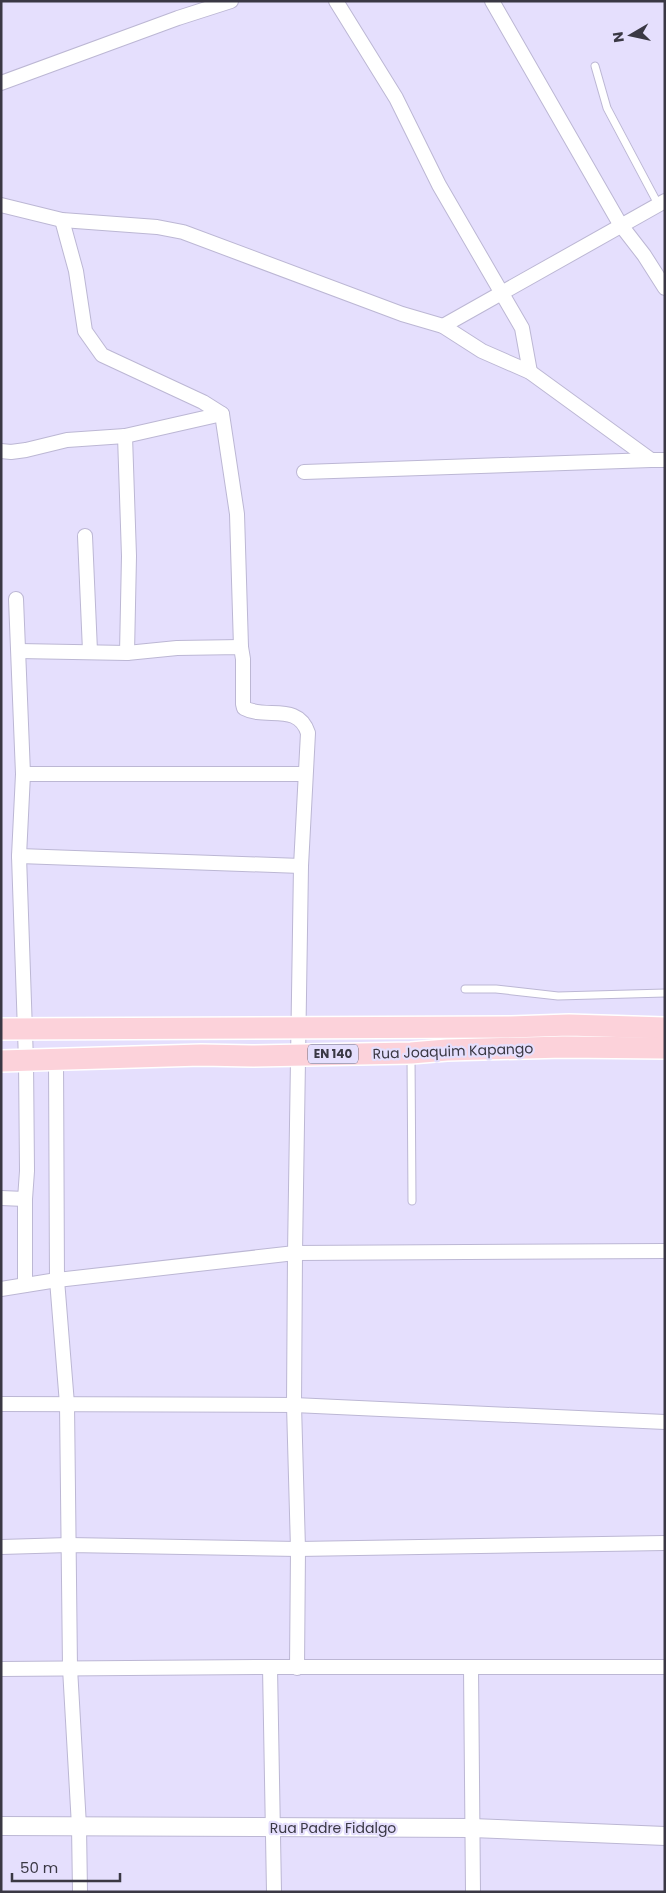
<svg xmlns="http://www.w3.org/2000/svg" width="666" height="1893" font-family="Poppins,sans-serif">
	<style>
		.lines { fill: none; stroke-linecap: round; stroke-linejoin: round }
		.service-casing { stroke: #bcb7d4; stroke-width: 9 }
		.minor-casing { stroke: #bcb7d4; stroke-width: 16 }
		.tertiary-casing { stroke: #bcb7d4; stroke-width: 20 }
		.primary-casing { stroke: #fff; stroke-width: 24 }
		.service { stroke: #fff; stroke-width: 7 }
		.minor { stroke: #fff; stroke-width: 14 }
		.tertiary { stroke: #fff; stroke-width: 18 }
		.primary { stroke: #fcd2da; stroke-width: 21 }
		.labels { text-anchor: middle; stroke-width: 4.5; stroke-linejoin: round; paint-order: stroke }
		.shield { fill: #e5dffd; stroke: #6d6a7c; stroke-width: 1 }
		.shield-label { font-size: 12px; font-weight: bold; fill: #3a3844 }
		.street-label { font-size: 14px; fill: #3a3844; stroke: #e5dffd }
	</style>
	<rect width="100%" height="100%" fill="#e5dffd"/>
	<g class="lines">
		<defs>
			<g id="service">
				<polyline points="595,66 607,108 658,204"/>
				<polyline points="465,989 496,989 558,996 665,993"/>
				<polyline points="411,1056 412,1201"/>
			</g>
			<g id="minor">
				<polyline points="336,1 396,98 439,185 522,328 530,372"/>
				<polyline points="492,1 620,224 644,255 665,288"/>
				<polyline points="1,83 178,18 231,1"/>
				<polyline points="1,205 62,220 157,227 183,232 402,314 443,326 482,351 530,372 651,460 665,460"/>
				<polyline points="62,220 76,271 85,331 102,355 203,402 222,414 237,514 241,647"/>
				<polyline points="443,326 665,201"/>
				<polyline points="125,436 129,556 127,653"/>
				<polyline points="1,451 11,452 26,450 67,440 125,436 222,414"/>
				<polyline points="304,472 651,460"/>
				<polyline points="85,536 90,651"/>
				<path d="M19,651L127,653L177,648L241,647L243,659V704L244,708C266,720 298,702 308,733L301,866L295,1253L294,1405L298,1549L297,1668"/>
				<polyline points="23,774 305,774"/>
				<polyline points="19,856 301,866"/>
				<polyline points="56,1058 57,1280 67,1404 70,1668 79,1826 80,1892"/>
				<polyline points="1,1198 25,1199 27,1171 26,1061 19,856 23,774 16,599"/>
				<polyline points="25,1285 25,1199"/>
				<polyline points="1,1289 57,1280 295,1253 665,1251"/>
				<polyline points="1,1404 294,1405 665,1422"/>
				<polyline points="1,1547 69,1545 298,1549 665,1543"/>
				<polyline points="270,1667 274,1892"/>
				<polyline points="471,1667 473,1892"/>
				<polyline points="1,1669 270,1667 665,1667"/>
			</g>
			<polyline id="tertiary" points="1,1826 472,1828 665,1836"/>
			<g id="primary">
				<polyline points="1,1029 511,1027 569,1025 665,1028"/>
				<polyline points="1,1061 201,1055 252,1056 411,1053 447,1050 563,1047 665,1048"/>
			</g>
		</defs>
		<!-- service casing -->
		<use href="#service" class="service-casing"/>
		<!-- minor casing -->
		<use href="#minor" class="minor-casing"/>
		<!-- tertiary casing -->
		<use href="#tertiary" class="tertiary-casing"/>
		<!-- primary casing -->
		<use href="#primary" class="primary-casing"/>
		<!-- service -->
		<use href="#service" class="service"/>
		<!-- minor -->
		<use href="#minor" class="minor"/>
		<!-- tertiary -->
		<use href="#tertiary" class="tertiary"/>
		<!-- primary -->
		<use href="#primary" class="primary"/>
	</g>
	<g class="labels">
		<!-- shield labels -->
		<rect class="shield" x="308" y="1044.5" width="50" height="19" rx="4"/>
		<g class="shield-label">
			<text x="333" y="1058">EN 140</text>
		</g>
		<!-- street labels -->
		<g class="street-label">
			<text transform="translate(453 1051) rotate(-2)" y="5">Rua Joaquim Kapango</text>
			<text x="333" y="1833">Rua Padre Fidalgo</text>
		</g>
	</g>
	<!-- border -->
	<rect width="666" height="1893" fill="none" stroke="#3a3844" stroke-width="5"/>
	<!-- north arrow -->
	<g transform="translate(631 35) rotate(261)" stroke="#e5dffd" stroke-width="4" paint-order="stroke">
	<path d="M0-4L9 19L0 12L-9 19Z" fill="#3a3844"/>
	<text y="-8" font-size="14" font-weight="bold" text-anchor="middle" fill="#3a3844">N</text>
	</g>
	<!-- scale -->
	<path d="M12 1873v8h108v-8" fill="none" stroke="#3a3844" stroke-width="2.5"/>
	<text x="20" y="1873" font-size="15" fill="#3a3844" stroke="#e5dffd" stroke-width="4" paint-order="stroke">50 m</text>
</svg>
